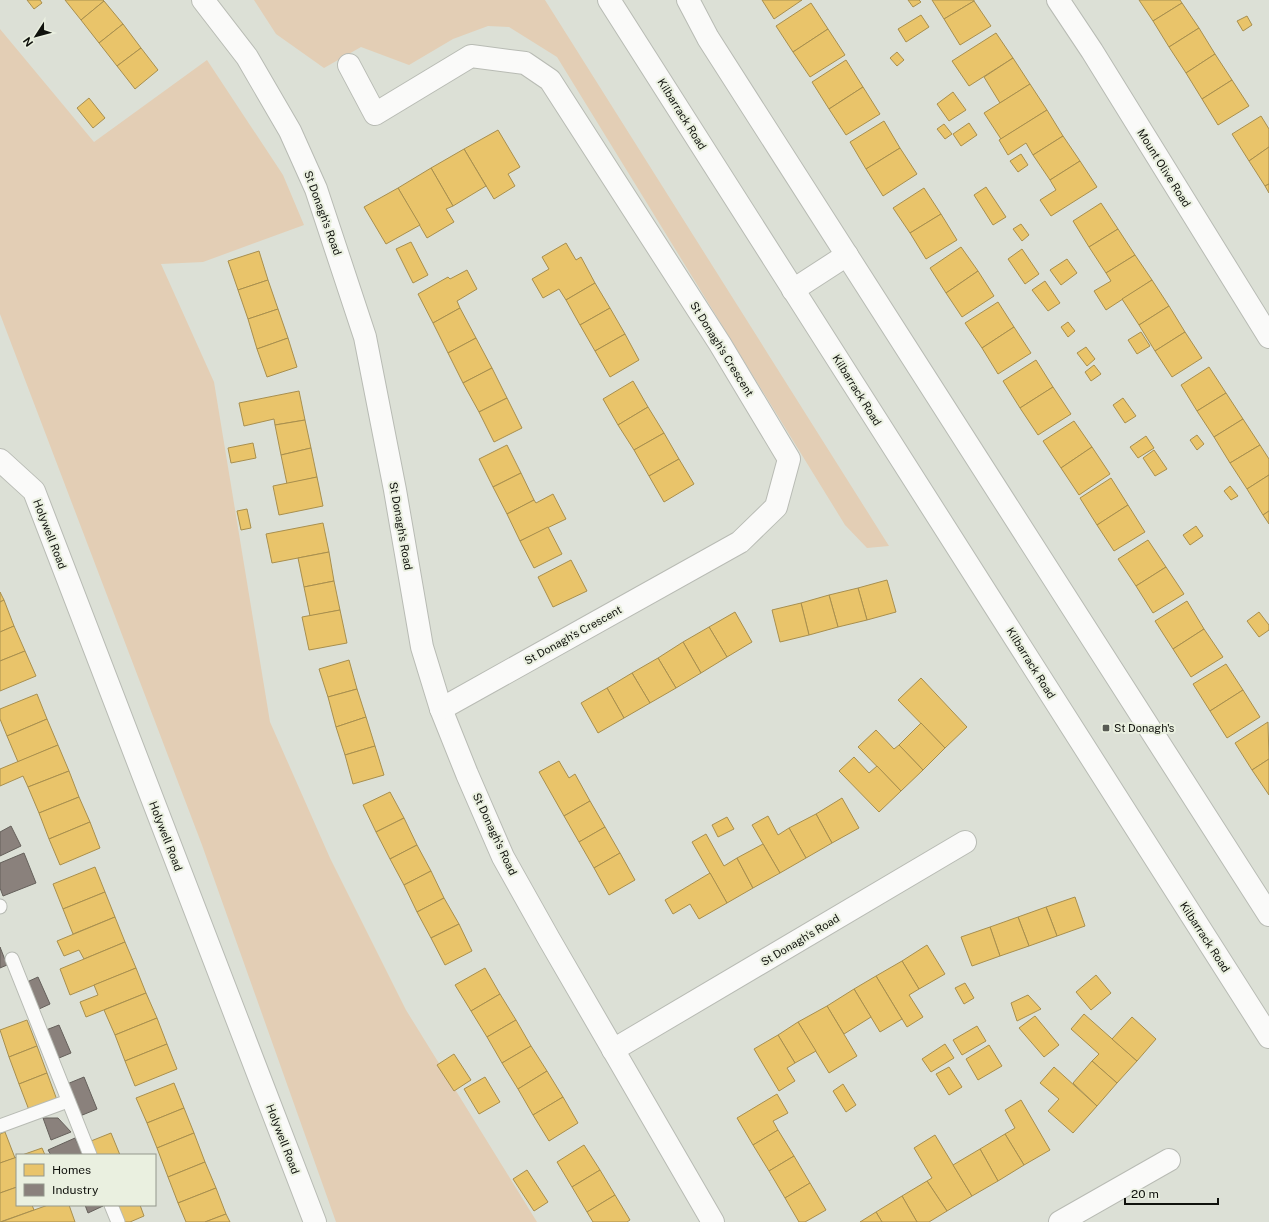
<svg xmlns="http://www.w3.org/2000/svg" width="1269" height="1222" font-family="'Public Sans',sans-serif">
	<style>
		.green { fill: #e3ceb5 }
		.homes { fill: #e9c46a; stroke: #a88f4e }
		.industry { fill: #8a817c; stroke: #65605b }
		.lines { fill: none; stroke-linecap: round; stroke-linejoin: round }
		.service-casing { stroke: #b8bbb4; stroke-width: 15 }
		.minor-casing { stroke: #b8bbb4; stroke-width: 24 }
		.secondary-casing { stroke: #b8bbb4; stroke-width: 24 }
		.service { stroke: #fafaf9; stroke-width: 13 }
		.minor { stroke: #fafaf9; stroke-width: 22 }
		.secondary { stroke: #fafaf9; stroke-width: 22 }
		.poi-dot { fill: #575a53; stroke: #eaf0e0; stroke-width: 1.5 }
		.labels { text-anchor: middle; stroke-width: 4; stroke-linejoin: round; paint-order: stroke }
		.street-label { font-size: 11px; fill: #10120d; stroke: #eaf0e0 }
		.poi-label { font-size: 11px; fill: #10120d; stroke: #eaf0e0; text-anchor: start }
	</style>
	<rect width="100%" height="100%" fill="#dce0d6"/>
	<!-- green -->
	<g class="green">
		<polygon points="254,0 545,0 889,546 867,548 845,525 557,57 509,27 488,26 453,39 409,65 361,47 324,68 276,34"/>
		<polygon points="0,29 94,142 207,60 283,175 304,225 203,262 161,264 214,382 270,722 330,858 406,1010 537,1222 336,1222 202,845 0,314"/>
	</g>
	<!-- homes -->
	<g class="homes">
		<polygon points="27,0 40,0 42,3 34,9"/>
		<polygon points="65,0 103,0 104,1 81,20"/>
		<polygon points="762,0 802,0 774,19"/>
		<polygon points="908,0 919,0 921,2 913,7"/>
		<polygon points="932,0 974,0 974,1 944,19"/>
		<polygon points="1139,0 1180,0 1182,3 1153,21"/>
		<polygon points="104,1 123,24 99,43 81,20"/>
		<polygon points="974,1 991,26 960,45 944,19"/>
		<polygon points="811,3 828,29 793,52 776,26"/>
		<polygon points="1182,3 1199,28 1169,47 1153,21"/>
		<polygon points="921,15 929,27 906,42 898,29"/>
		<polygon points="1247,16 1252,25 1243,31 1237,21"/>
		<polygon points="123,24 141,48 117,66 99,43"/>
		<polygon points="1199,28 1215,54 1186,73 1169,47"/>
		<polygon points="828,29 845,55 810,77 793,52"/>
		<polygon points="996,33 1013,58 969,86 952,61"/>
		<polygon points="141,48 158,70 135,89 117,66"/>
		<polygon points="897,52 904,60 897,66 890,58"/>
		<polygon points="1215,54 1232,80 1202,99 1186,73"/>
		<polygon points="1013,58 1030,84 1000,103 984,77"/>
		<polygon points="846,60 863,87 829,109 812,82"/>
		<polygon points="1232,80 1249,106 1218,125 1202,99"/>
		<polygon points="1030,84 1047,110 1001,139 984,113"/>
		<polygon points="863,87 880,114 846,135 829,109"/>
		<polygon points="953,92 966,110 949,121 937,104"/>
		<polygon points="89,98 105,118 93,128 77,108"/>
		<polygon points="1047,110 1063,136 1033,155 1026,143 1008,155 999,140"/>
		<polygon points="1261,116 1269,129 1269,147 1249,161 1232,134"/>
		<polygon points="884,121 900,148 866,169 850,142"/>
		<polygon points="969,123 977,135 961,146 953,134"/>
		<polygon points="944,124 952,134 945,139 937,129"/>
		<polygon points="498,130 520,167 508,174 515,186 494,199 464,149"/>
		<polygon points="1063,136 1080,161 1050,180 1033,155"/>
		<polygon points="1269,147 1269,184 1265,186 1249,161"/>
		<polygon points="900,148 917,174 883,196 866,169"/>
		<polygon points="464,149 486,186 453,206 431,168"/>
		<polygon points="1021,154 1028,165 1018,172 1010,161"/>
		<polygon points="1080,161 1097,187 1051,216 1040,200 1056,190 1050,180"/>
		<polygon points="431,168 453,206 446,209 454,222 427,238 398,188"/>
		<polygon points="1269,184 1269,193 1265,186"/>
		<polygon points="986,187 1006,217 993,225 974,195"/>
		<polygon points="398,188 420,225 386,244 364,207"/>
		<polygon points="924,188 941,214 910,233 893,208"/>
		<polygon points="1101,203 1118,229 1089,247 1073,221"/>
		<polygon points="941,214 957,240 926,259 910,233"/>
		<polygon points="1021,224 1029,235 1022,241 1013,229"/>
		<polygon points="1118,229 1135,255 1106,273 1089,247"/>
		<polygon points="411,242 428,275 413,283 396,249"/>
		<polygon points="566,243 576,260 581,257 595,283 566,300 559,289 543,298 532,279 549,269 542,257"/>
		<polygon points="961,247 978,271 946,293 930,268"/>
		<polygon points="1022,249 1039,274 1025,284 1008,259"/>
		<polygon points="259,251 268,280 238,290 228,261"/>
		<polygon points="1135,255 1152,280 1106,310 1094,291 1111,281 1106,273"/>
		<polygon points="1067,259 1077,273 1061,285 1050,270"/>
		<polygon points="467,270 477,289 457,301 460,308 433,323 418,294 448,277 450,279"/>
		<polygon points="978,271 994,296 962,317 946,293"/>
		<polygon points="268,280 278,309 248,319 238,290"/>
		<polygon points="1152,280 1169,306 1139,325 1122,299"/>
		<polygon points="1045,281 1060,303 1048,311 1032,290"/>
		<polygon points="595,283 610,308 580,325 566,300"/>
		<polygon points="998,302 1014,327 982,348 965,323"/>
		<polygon points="1169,306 1185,332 1155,351 1139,325"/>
		<polygon points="460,308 476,338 448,353 433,323"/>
		<polygon points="610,308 625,334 595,351 580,325"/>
		<polygon points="278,309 288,338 257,349 248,319"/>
		<polygon points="1068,322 1075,331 1068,337 1061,327"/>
		<polygon points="1014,327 1031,353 998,374 982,348"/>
		<polygon points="1141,332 1150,346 1137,354 1128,340"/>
		<polygon points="1185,332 1202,358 1172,377 1155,351"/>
		<polygon points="625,334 639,360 610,377 595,351"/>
		<polygon points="288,338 297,367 267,377 257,349"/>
		<polygon points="476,338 492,368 463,383 448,353"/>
		<polygon points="1086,347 1095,359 1087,366 1077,353"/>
		<polygon points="1036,360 1053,387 1020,408 1003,381"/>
		<polygon points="1094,365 1101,374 1091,381 1085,372"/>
		<polygon points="1209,367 1226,393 1197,411 1181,385"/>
		<polygon points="492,368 507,398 479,412 463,383"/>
		<polygon points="633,381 648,407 618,425 603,399"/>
		<polygon points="1053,387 1071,414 1038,435 1020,408"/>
		<polygon points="299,391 305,420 275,425 274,419 244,426 239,403"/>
		<polygon points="1226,393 1243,419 1214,437 1197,411"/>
		<polygon points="507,398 522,428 494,442 479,412"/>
		<polygon points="1123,398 1136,416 1125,423 1113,405"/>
		<polygon points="648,407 664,433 634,450 618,425"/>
		<polygon points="1243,419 1260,445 1230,463 1214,437"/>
		<polygon points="305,420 311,448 281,455 275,425"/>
		<polygon points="1074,421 1092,447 1061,468 1043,441"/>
		<polygon points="664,433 679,459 649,476 634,450"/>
		<polygon points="1197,435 1204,444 1197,450 1190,440"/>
		<polygon points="1146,436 1154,448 1138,458 1130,447"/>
		<polygon points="253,443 256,458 231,463 228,448"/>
		<polygon points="507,445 521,473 493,487 479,459"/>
		<polygon points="1260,445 1269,459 1269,475 1247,489 1230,463"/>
		<polygon points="1092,447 1110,474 1079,495 1061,468"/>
		<polygon points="311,448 317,477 287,484 281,455"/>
		<polygon points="1154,450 1167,469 1155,476 1143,458"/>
		<polygon points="679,459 694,484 664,502 649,476"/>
		<polygon points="521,473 534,500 507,514 493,487"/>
		<polygon points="1269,475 1269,511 1263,515 1247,489"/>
		<polygon points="317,477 323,506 279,515 273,486"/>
		<polygon points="1111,478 1128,505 1097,525 1080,498"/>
		<polygon points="1230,486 1238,496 1231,500 1224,491"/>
		<polygon points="553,494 566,519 520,541 507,514 534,500 536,503"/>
		<polygon points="1128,505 1145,532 1114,551 1097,525"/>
		<polygon points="247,509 251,528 241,530 237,511"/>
		<polygon points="1269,511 1269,524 1263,515"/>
		<polygon points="323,523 329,552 272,563 266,534"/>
		<polygon points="1196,526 1203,536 1190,545 1183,535"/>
		<polygon points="548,527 562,554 534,568 520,541"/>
		<polygon points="1148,540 1166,567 1136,586 1118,559"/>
		<polygon points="329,552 334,581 304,587 298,558"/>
		<polygon points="571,560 587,591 553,607 538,577"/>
		<polygon points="1166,567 1184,594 1153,613 1136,586"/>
		<polygon points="887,580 896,612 867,620 858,588"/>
		<polygon points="334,581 340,610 310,616 304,587"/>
		<polygon points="858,588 867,620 838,627 829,595"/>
		<polygon points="0,592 4,600 0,602"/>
		<polygon points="829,595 838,627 809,635 801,603"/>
		<polygon points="4,600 14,626 0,632 0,602"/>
		<polygon points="1187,601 1204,629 1173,649 1155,621"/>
		<polygon points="801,603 809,635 780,642 772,610"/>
		<polygon points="340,610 347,643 309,650 302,617"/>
		<polygon points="735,612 752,642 727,657 709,627"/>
		<polygon points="1259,612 1269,625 1269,630 1259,637 1247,621"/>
		<polygon points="14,626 25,651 0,661 0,632"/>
		<polygon points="709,627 727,657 701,673 683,642"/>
		<polygon points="1204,629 1223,657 1191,677 1173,649"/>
		<polygon points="683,642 701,673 676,688 658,658"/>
		<polygon points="25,651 36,676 0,691 0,661"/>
		<polygon points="658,658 676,688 650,703 632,673"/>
		<polygon points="349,660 357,689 328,697 319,669"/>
		<polygon points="1226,664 1243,690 1210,711 1193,684"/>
		<polygon points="632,673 650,703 624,718 607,688"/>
		<polygon points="921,678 967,727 945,748 898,700"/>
		<polygon points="607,688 624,718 598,733 581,703"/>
		<polygon points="357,689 366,717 336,727 328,697"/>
		<polygon points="1243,690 1260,717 1227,738 1210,711"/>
		<polygon points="37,694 47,719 7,736 0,719 0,709"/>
		<polygon points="366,717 375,746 345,755 336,727"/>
		<polygon points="47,719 58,745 18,762 7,736"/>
		<polygon points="1268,722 1269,759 1252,770 1235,743"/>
		<polygon points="921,723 945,748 923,770 899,745"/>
		<polygon points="876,730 894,749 899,745 923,770 901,791 858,747"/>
		<polygon points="58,745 69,771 28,787 23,776 0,786 0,769"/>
		<polygon points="375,746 384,775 353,784 345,755"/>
		<polygon points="854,757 869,773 877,766 901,791 879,812 839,771"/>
		<polygon points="1269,759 1269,795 1252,770"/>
		<polygon points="559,761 569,778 575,774 590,801 564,816 539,772"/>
		<polygon points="69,771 79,797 39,813 28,787"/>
		<polygon points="390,792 404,818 376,832 363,805"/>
		<polygon points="79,797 90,822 49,839 39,813"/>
		<polygon points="842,798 859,828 832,843 816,814"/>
		<polygon points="590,801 605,827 579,842 564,816"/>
		<polygon points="816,814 832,843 806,858 789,828"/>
		<polygon points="768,816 778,835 789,828 806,858 780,873 752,825"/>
		<polygon points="727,817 734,829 718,837 712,825"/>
		<polygon points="404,818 417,845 390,859 376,832"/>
		<polygon points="90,822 100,848 60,865 49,839"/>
		<polygon points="605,827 620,853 594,868 579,842"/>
		<polygon points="706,834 724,866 737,858 753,888 727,903 692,842"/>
		<polygon points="763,844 780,873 753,888 737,858"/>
		<polygon points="417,845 431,871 404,885 390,859"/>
		<polygon points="620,853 635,880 609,895 594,868"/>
		<polygon points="95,867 105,892 63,909 53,884"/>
		<polygon points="431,871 444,898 417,912 404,885"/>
		<polygon points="710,873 727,903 699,919 690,904 673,914 665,900"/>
		<polygon points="105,892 115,917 73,934 63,909"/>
		<polygon points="1075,897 1085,926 1057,936 1046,907"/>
		<polygon points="444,898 459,924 431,938 417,912"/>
		<polygon points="1046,907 1057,936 1029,946 1018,917"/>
		<polygon points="115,917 125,942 84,959 79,950 64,956 57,941"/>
		<polygon points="1018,917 1029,946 1000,956 990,927"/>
		<polygon points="459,924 472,951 445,965 431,938"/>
		<polygon points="990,927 1000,956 972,966 961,937"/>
		<polygon points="125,942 136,968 70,995 60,969"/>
		<polygon points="927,945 945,974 919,989 902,961"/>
		<polygon points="902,961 919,989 909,995 923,1017 907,1027 876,976"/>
		<polygon points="136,968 146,993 86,1017 80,1002 98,995 94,985"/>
		<polygon points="485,968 500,994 471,1011 455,985"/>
		<polygon points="1096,975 1111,993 1091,1010 1076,992"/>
		<polygon points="876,976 902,1019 880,1032 854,989"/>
		<polygon points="965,983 974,998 964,1004 955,988"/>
		<polygon points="854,989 871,1017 844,1034 827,1006"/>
		<polygon points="146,993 157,1018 115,1035 104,1010"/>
		<polygon points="500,994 516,1020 487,1037 471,1011"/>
		<polygon points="1028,995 1041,1009 1017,1021 1011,1003"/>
		<polygon points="827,1006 857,1056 829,1073 798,1022"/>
		<polygon points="1084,1014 1137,1061 1117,1083 1092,1061 1099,1054 1071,1029"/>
		<polygon points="1035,1016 1059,1045 1044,1057 1019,1028"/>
		<polygon points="1132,1017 1156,1039 1137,1061 1112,1039"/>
		<polygon points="157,1018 167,1044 125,1061 115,1035"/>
		<polygon points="27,1020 37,1046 9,1057 0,1030"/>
		<polygon points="516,1020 531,1046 502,1063 487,1037"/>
		<polygon points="798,1022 816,1051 795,1063 778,1035"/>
		<polygon points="977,1026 986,1041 962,1055 953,1040"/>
		<polygon points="778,1035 795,1063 787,1068 795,1081 779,1091 754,1049"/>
		<polygon points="167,1044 177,1069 135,1086 125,1061"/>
		<polygon points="945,1044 954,1058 931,1072 922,1059"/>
		<polygon points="989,1045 1002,1066 978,1080 966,1059"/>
		<polygon points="37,1046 47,1073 19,1084 9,1057"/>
		<polygon points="531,1046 547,1071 518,1089 502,1063"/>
		<polygon points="454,1054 471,1080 454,1091 437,1065"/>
		<polygon points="1092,1061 1117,1083 1097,1106 1073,1083"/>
		<polygon points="949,1067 962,1087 949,1095 936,1074"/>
		<polygon points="1054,1067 1097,1106 1073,1133 1048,1111 1059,1099 1040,1083"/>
		<polygon points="547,1071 563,1097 533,1115 518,1089"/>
		<polygon points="47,1073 57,1100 29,1110 19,1084"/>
		<polygon points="485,1077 500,1102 479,1114 464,1089"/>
		<polygon points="174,1083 184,1108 147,1123 136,1098"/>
		<polygon points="843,1084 856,1105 846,1112 833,1091"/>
		<polygon points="777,1094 788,1113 773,1121 778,1130 753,1145 737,1118"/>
		<polygon points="563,1097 578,1123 549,1141 533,1115"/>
		<polygon points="1021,1100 1050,1150 1024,1165 1005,1134 1015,1128 1005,1110"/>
		<polygon points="184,1108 194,1133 157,1148 147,1123"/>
		<polygon points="778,1130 794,1156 769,1171 753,1145"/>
		<polygon points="5,1132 15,1158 0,1163 0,1134"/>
		<polygon points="111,1133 120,1155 97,1155 91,1141"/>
		<polygon points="194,1133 205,1162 168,1177 157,1148"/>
		<polygon points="1005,1134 1024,1165 998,1181 980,1149"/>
		<polygon points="935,1135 972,1196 947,1211 927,1181 932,1178 914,1148"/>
		<polygon points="584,1145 600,1170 572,1187 557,1162"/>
		<polygon points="42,1148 45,1155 22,1155"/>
		<polygon points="980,1149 998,1181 972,1196 953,1165"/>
		<polygon points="794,1156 810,1183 785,1198 769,1171"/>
		<polygon points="17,1157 17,1187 0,1193 0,1163"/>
		<polygon points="205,1162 216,1188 178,1203 168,1177"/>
		<polygon points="527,1170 548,1202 534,1211 513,1179"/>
		<polygon points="600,1170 615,1195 587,1212 572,1187"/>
		<polygon points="927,1181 947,1211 929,1222 917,1222 902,1196"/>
		<polygon points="810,1183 826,1210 805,1222 799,1222 785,1198"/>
		<polygon points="17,1187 17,1205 32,1205 34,1210 0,1222 0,1193"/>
		<polygon points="216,1188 226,1214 205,1222 186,1222 178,1203"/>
		<polygon points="615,1195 630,1220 627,1222 593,1222 587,1212"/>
		<polygon points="902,1196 917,1222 882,1222 876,1212"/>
		<polygon points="48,1205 69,1205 75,1222 1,1222"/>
		<polygon points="117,1205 140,1205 144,1216 130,1222 123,1222"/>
		<polygon points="876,1212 882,1222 860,1222"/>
		<polygon points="226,1214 230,1222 205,1222"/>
	</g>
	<!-- industry -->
	<g class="industry">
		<polygon points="11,826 21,846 0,856 0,832"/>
		<polygon points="24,853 36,883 3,896 0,888 0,863"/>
		<polygon points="0,947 7,965 0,968"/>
		<polygon points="38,977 50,1004 39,1009 27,982"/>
		<polygon points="59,1025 71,1053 59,1058 46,1030"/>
		<polygon points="84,1077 97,1109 80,1116 67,1084"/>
		<polygon points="43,1118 58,1118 71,1132 51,1140"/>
		<polygon points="75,1138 83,1155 51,1155 48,1150"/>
		<polygon points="85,1205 103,1205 103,1206 88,1213"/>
	</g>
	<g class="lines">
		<defs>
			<g id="service">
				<polyline points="0,906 0,907"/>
				<polyline points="12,959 90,1155"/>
				<polyline points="0,1126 68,1101"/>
				<polyline points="111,1205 118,1222"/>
			</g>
			<g id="minor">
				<polyline points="203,0 247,57 290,131 316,189 365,337 395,490 422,647 441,709 467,774 503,857 549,939 713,1222"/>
				<polyline points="688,0 708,38 1269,915"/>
				<polyline points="1058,0 1092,51 1269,337"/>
				<polyline points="349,65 375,114 471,56 525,63 550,80 720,344 789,459 776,507 740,542 441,709"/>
				<polyline points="793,290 847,255"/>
				<polyline points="0,460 34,491 315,1222"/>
				<polyline points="613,1050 965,842"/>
				<polyline points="1060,1222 1169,1160"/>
			</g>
			<polyline id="secondary" points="609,0 1269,1037"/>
		</defs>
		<!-- service casing -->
		<use href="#service" class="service-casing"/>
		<!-- minor casing -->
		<use href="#minor" class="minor-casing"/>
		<!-- secondary casing -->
		<use href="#secondary" class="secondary-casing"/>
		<!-- service -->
		<use href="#service" class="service"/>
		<!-- minor -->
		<use href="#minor" class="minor"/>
		<!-- secondary -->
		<use href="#secondary" class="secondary"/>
	</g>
	<!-- markers -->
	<rect class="poi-dot" x="1102" y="724" width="8" height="8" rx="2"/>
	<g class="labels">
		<!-- street labels -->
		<g class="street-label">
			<text transform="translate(682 114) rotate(58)" y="4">Kilbarrack Road</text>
			<text transform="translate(1164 168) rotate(58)" y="4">Mount Olive Road</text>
			<text transform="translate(323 213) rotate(70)" y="4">St Donagh's Road</text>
			<text transform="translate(722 349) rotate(58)" y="4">St Donagh's Crescent</text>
			<text transform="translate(857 390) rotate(58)" y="4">Kilbarrack Road</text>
			<text transform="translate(401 526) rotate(80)" y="4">St Donagh's Road</text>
			<text transform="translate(50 534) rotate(69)" y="4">Holywell Road</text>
			<text transform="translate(573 635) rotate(-29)" y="4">St Donagh's Crescent</text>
			<text transform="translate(1031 663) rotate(58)" y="4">Kilbarrack Road</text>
			<text transform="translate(495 834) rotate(65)" y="4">St Donagh's Road</text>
			<text transform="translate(166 836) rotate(69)" y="4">Holywell Road</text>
			<text transform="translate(1205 937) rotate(57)" y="4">Kilbarrack Road</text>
			<text transform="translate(800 940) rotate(-31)" y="4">St Donagh's Road</text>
			<text transform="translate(283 1139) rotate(69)" y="4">Holywell Road</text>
		</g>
		<!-- poi labels -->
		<g class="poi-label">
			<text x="1114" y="732">St Donagh's</text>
		</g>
	</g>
	<!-- legend -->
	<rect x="16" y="1154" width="140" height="52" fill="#eaf0e0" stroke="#93978c"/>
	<rect x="24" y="1164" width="20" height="12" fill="#e9c46a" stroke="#93978c"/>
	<text x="52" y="1174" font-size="12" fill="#10120d">Homes</text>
	<rect x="24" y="1184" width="20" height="12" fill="#8a817c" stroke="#93978c"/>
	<text x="52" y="1194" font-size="12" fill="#10120d">Industry</text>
	<!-- north arrow -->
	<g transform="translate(36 36) rotate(234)" stroke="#eaf0e0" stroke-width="3" paint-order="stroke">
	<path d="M0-3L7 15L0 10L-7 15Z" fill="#10120d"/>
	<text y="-6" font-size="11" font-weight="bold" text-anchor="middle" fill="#10120d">N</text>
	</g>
	<!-- scale -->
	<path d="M1125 1198v6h93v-6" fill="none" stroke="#10120d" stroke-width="2"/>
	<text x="1131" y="1198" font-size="12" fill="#10120d" stroke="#eaf0e0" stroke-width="3" paint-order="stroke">20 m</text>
</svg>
